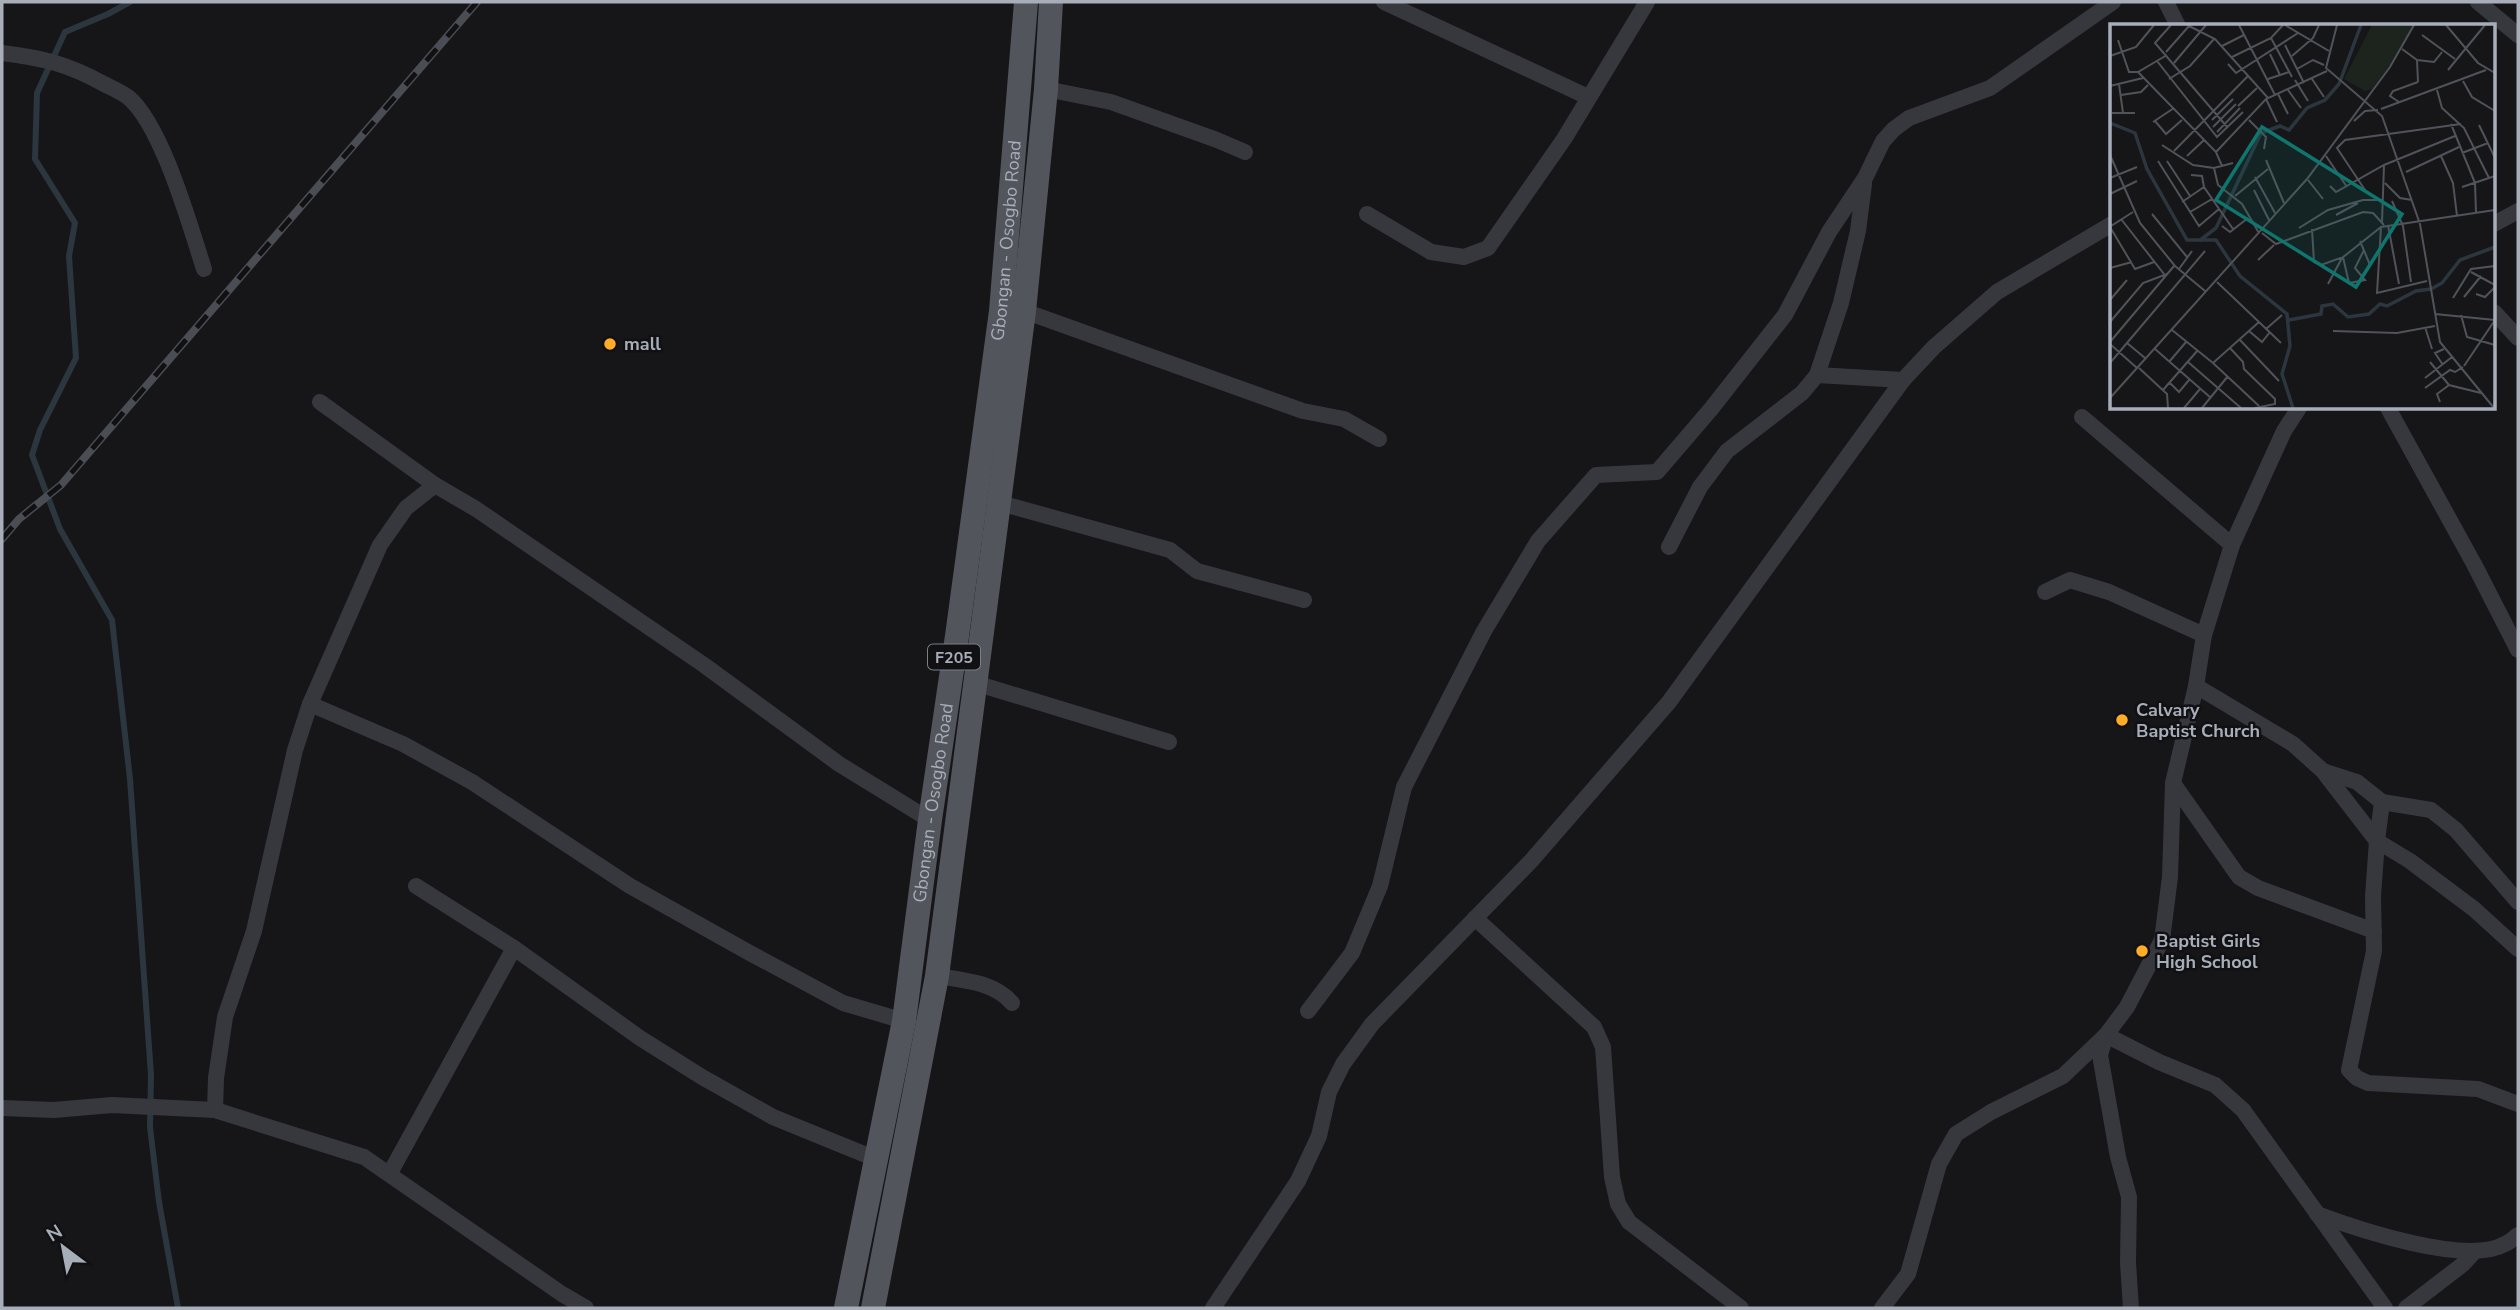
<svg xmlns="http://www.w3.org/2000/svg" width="2520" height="1310" font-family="'Nunito Sans',sans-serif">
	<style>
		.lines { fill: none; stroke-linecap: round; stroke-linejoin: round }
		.stream { stroke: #2b363e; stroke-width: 6 }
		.street { stroke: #37383e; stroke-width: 16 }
		.primary { stroke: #53555d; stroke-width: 24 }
		.rail-casing { stroke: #4a4d53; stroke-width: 8 }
		.rail { stroke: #111114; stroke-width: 5; stroke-dasharray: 16; stroke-linecap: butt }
		.poi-dot { fill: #ffad28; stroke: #111114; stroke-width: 2.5 }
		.labels { text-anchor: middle; stroke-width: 5; stroke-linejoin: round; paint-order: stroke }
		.shield { fill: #111114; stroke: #7a7f88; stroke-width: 2 }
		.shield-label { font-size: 16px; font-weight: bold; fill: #a7aeba }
		.street-label { font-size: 18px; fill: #a7aeba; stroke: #111114 }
		.poi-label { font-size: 18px; font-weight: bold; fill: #a7aeba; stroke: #111114; text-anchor: start }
		.inset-river { fill: none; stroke: #2b363e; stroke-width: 3.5 }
		.inset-road { fill: none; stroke: #505359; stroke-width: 2 }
		.view { fill: #0f766e; fill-opacity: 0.15; stroke: #0f766e; stroke-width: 3.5 }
		.inset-edge { fill: none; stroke: #a7aeba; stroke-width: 3.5 }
	</style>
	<rect width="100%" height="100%" fill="#161619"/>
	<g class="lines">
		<!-- stream -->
		<polyline class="stream" points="130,2 108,14 65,32 37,93 35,159 75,223 69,256 76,358 40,430 32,455 60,529 112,620 130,779 151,1075 150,1127 159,1202 178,1308"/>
		<!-- street -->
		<g class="street">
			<polyline points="1384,2 1588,97"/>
			<polyline points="2166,2 2178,26"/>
			<polyline points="2478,2 2518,35"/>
			<path d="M2,53C43,58 68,64 104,84C112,88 121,92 128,97C162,125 190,226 204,269"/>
			<polyline points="1046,89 1111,102 1217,140 1245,152"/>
			<polyline points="1367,214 1431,252 1464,257 1488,248 1564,139 1647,2"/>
			<polyline points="2494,224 2518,211"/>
			<polyline points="1024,311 1303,411 1344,419 1379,439"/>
			<polyline points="2494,312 2518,338"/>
			<polyline points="1817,375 1903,380"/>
			<polyline points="320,402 435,485 476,509 704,665 839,764 930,820"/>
			<polyline points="2388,408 2474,564 2518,650"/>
			<polyline points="2082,417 2232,545"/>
			<polyline points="1000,503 1170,550 1197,571 1304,600"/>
			<polyline points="1669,547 1700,487 1727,451 1802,393 1817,375 1841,303 1858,231 1864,184"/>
			<polyline points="2045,592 2070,580 2109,592 2204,635"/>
			<polyline points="975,683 1169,742"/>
			<polyline points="2196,686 2293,744 2323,771 2377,841 2373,896 2374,951 2349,1070 2357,1078 2368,1083 2478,1089 2518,1104"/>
			<polyline points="310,704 403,744 472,782 630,886 748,952 843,1003 904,1021"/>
			<polyline points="2323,771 2357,782 2382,802 2431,810 2456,830 2518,902"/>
			<polyline points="2173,783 2239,877 2258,888 2374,931"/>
			<polyline points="2382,802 2377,841 2410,861 2474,909 2518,949"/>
			<polyline points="416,886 514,948 640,1038 702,1077 773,1117 876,1159"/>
			<polyline points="1475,918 1594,1027 1603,1047 1612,1177 1618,1204 1629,1222 1741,1308"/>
			<path d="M937,976C963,980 994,982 1012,1003"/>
			<polyline points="1308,1011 1352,953 1380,886 1404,787 1484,631 1538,541 1596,475 1657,472 1711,409 1785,315 1829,232 1865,178 1883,141 1894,129 1909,118 1990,88 2113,2"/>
			<polyline points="2,1108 54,1110 112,1105 215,1110 364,1157 562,1294 586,1308"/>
			<polyline points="215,1110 216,1078 225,1017 254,931 295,750 310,704 380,545 406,508 435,485"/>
			<polyline points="390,1173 514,948"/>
			<path d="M2317,1214C2357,1229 2466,1266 2505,1244C2510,1242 2514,1238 2518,1235"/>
			<polyline points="1213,1308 1298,1181 1319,1136 1329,1092 1343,1064 1372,1024 1531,861 1669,702 1903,380 1934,347 1997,292 2112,224"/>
			<polyline points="1882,1308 1908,1274 1939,1164 1956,1134 1991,1112 2063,1076 2106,1035 2159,1062 2215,1085 2243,1110 2385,1308"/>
			<polyline points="2131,1308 2128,1263 2129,1197 2118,1157 2100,1055 2106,1035 2127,1007 2162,940 2170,877 2173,783 2196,686 2204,635 2232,545 2284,431 2299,408"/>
			<polyline points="2406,1308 2462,1265 2475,1251"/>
		</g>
		<!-- primary -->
		<g class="primary">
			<path id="s1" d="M846,1308L904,1021L930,820L957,636L1001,311L1026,2"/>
			<polyline points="873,1308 937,976 1024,311 1046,89 1051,2"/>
		</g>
		<defs>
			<polyline id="rail" points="2,539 19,519 61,485 477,2"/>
		</defs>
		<!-- rail casing -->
		<use href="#rail" class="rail-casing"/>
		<!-- rail -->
		<use href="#rail" class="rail"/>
	</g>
	<!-- markers -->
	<g class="poi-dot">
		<circle cx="610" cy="344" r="7"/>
		<circle cx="2122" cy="720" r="7"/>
		<circle cx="2142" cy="951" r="7"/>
	</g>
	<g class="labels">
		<!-- shield labels -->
		<rect class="shield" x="928" y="644.5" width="52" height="25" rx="5"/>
		<g class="shield-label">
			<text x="954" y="663">F205</text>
		</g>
		<!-- street labels -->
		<g class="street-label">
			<text dy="6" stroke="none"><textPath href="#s1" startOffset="1080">Gbongan - Osogbo Road</textPath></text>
			<text dy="6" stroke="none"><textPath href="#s1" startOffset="513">Gbongan - Osogbo Road</textPath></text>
		</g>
		<!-- poi labels -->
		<g class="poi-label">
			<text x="624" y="350">mall</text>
			<text x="2136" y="716">Calvary<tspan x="2136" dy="21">Baptist Church</tspan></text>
			<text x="2156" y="947">Baptist Girls<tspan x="2156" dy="21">High School</tspan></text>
		</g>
	</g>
	<!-- overview -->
	<g transform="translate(2110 24)">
		<rect width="385" height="385" fill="#161619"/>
		<path d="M262,1H304L282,38L262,65L255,67L234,55Z" fill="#1c241d"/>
		<path class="inset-river" d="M0,99L25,109L37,145L77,216H106L130,252L177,290L180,322L172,350L183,384M89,217L106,204L151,109L170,102L179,106L197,84L215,76L229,60L251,1M179,296L211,290L212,282L223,280L238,293L259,290L270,280L277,282L306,267L321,265L332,259L350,236L385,223"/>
		<path class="inset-road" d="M61,1L45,19L118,104M77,1L105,15L158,74M129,1L165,71M175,1L219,27M227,1L216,44L272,92L310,200L330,318L384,384M336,1L368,39L385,49M312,11L345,35M161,14L182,53M8,16L19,48H28L57,31M175,21L194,59M112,22L134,11M292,25L307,36L308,58M56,28L79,2M160,30L170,51M0,32L26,23L44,1M182,32L203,14L209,1M122,33L161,14L173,1M307,36L324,38L332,28M47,37L107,113L133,88M64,39L96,1M118,40L126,49L188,9M187,45L203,36L214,41M338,46L375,1M28,48L106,128L112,142M59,55L80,42L104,15M158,55L179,48M202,55L214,73M185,56L198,77M353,57L362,73L385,87M9,60L13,89M0,62L33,54M178,66L191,84M327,66L332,84L354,104L379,154M168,70L178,90M11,71L31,68L38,61M156,75L167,98M289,78L280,72L283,67L308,58M128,82L147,64M271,85L376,46M2,89H25M102,96L123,75M139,96L156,113L154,125M45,97L56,110L72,96M244,97L255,87L268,86M43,98L64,84M341,100L365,159L366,189M369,101L385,134M103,103L126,80M107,108L130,84M52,121L83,141L104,144L123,139M64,127L138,52M106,128L156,75L217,47M352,129L378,119M0,131L30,199L65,242L95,267M77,132L94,116M216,132L237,163M331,132L343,159L347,192M156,136L174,179M48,137L89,202L109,185M57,137L80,172M104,144L108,161L132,180L149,209M296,148L349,123M81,151L92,152L94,163L123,205M145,153L165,189M0,154L27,143M198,156L213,175M275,159L290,174L302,176M220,162L226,168L274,141L345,112M352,163L385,152M144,166L159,196M255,166L227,124L235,116L351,100M0,170L27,157M125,172L158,145M282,177L293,202L301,258M72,178L94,163M80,188L102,175M42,190L77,233M226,191L248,179M11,195L54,250M272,198L274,141M278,201L289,260M1,202L23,188M112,202L120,208L138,194M0,203L25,245L44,238M271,203L267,269L317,257M189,204L218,186L253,176H272M202,205L204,238L211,241L233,233L239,259L255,256L245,244L254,226M152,209L166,220L253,188L263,189L274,201M250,217L260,241M148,236L164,221M0,244L22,238M69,245L82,227M361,248L385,261M107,258L171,319M218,260L232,234L271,203L385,186M366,270L375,273L385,263M354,273L371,252M343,274L361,245L385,242M0,276L17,256M325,290L385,296M351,291L357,313L385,321M0,298L33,259L57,250M315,303L322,325M156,305L172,291M62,306L103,339L149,298M139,307L152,318L160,308M223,307L287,309L325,302M130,316L169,357M0,318L64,242M17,319L35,334M0,320L27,344M120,324L133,338L134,345L165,375V380L145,384M45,325L101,374M59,338L76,318M78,338L131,384M320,338L339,361L371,369M0,339L95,227M103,339L149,382M333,341L325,329L334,325M354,342L385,296M29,344L57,370L58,384M315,354L342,333M60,359L69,368L79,356M315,364L340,346L345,348L353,343M53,366L88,326M0,374L197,155L280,43L304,1M330,378L327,370L339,361M74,384L90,365M92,384L118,352"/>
		<path class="view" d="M152,103L292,190L246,263L106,176Z"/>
		<rect width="385" height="385" class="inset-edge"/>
	</g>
	<!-- border -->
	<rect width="2520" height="1310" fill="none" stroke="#a7aeba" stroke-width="7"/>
	<!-- north arrow -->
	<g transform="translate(63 1247) rotate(328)" stroke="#111114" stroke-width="5" paint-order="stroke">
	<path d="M0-5L12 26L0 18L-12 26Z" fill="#a7aeba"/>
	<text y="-10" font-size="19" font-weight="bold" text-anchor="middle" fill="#a7aeba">N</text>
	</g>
</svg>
